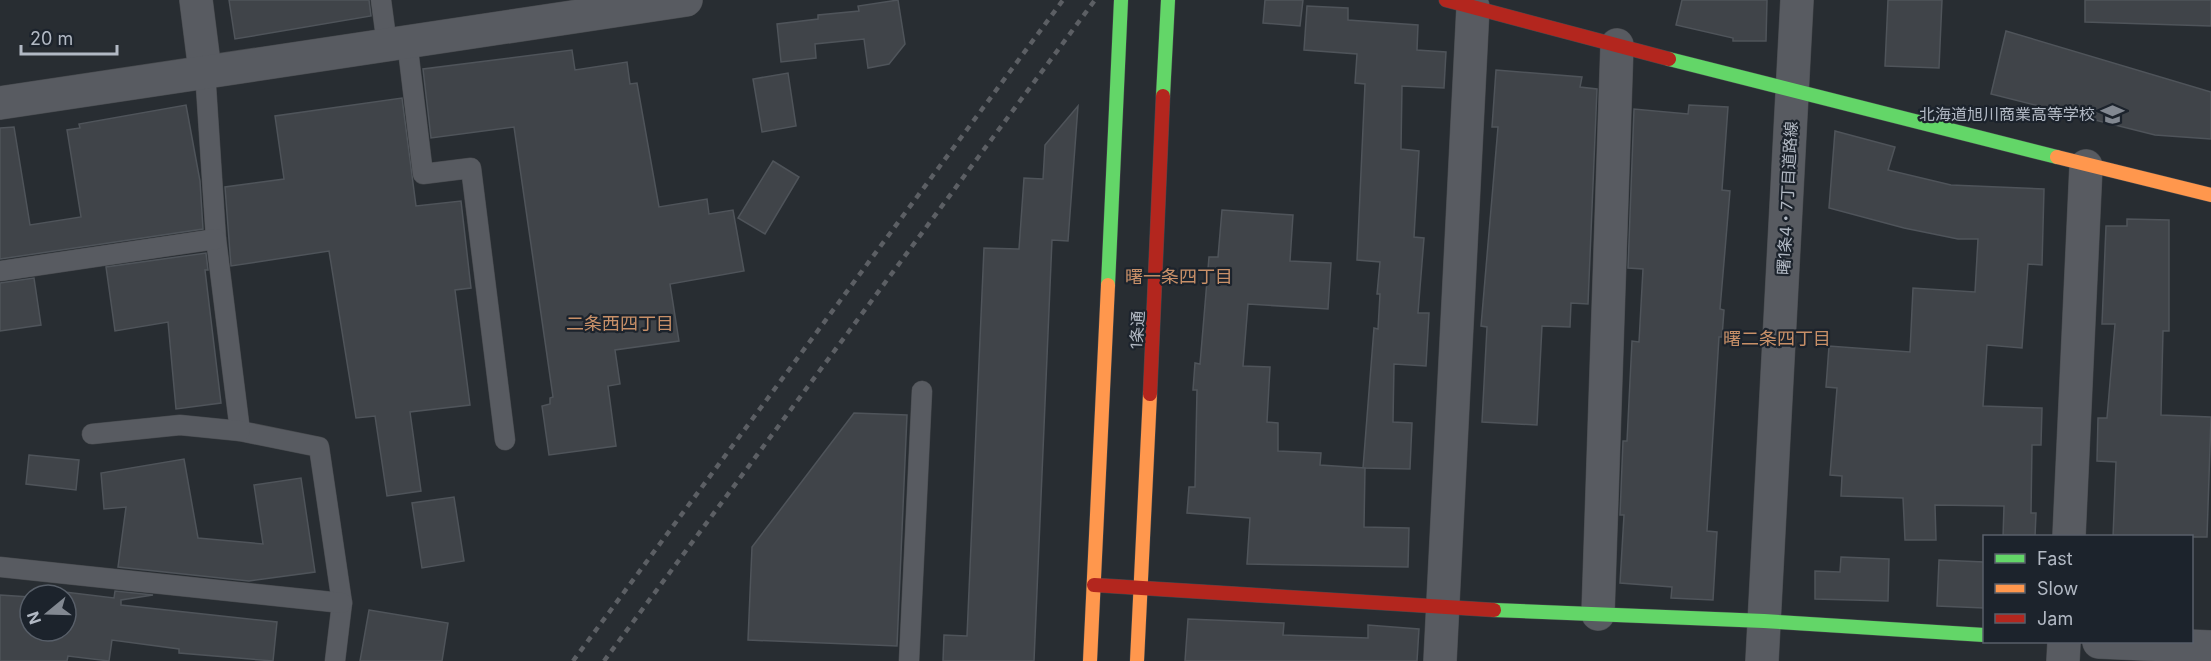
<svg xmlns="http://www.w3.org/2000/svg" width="2211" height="661" font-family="Inter,'Noto Sans JP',sans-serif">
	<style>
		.building { fill: #404449; stroke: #4f545a; stroke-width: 1.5 }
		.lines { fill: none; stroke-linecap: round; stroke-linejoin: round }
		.lane-casing { stroke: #46494d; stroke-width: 21 }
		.street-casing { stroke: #46494d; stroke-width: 34 }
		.fast-casing { stroke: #46494d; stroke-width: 15 }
		.slow-casing { stroke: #46494d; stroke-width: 15 }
		.jam-casing { stroke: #46494d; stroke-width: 15 }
		.lane { stroke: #585b61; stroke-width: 20 }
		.street { stroke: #585b61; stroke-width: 33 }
		.fast { stroke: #63d668; stroke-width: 14 }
		.slow { stroke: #ff974d; stroke-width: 14 }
		.jam { stroke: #b3261e; stroke-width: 14 }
		.rail { stroke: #5c5f64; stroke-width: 4.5; stroke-dasharray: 6 6; stroke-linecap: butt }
		.labels { text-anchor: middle; stroke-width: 4.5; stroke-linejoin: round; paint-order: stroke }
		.poi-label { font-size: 16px; fill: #b2b9c4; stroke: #1c232c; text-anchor: end }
		.street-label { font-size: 16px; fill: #b2b9c4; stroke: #1c232c }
		.neighbourhood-label { font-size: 18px; fill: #c89068; stroke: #1c232c }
	</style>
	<rect width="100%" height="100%" fill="#282d32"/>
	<!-- building -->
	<g class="building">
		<polygon points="229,0 369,0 371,16 235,39"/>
		<polygon points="898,0 905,44 889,64 868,68 864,39 815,44 816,58 781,62 777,24 818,19 818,15 859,11 858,6"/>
		<polygon points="1265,0 1303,0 1300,26 1263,23"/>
		<polygon points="1682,0 1767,0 1766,41 1733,41 1733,38 1676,25"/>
		<polygon points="1888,0 1942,0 1939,68 1885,66"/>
		<polygon points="2085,0 2211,0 2211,26 2085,22"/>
		<polygon points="1307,6 1348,8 1348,20 1418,25 1417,50 1446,52 1444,88 1402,86 1401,149 1419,151 1414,237 1424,238 1418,313 1429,313 1426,366 1394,364 1393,422 1412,423 1410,469 1363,468 1374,328 1378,329 1380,294 1377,294 1380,262 1357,260 1365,84 1355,83 1357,54 1304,50"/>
		<polygon points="2006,31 2211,92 2211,139 2155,135 1991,94"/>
		<polygon points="572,50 575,70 627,62 630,84 637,83 659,207 707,199 709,214 733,210 744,271 670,284 679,341 615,350 620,384 608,386 616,446 549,455 542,406 550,404 550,398 553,397 514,127 431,138 423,69"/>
		<polygon points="1496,70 1582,77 1580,87 1597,89 1588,304 1571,303 1570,327 1542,326 1537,425 1482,422 1487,327 1481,326 1498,127 1492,127"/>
		<polygon points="788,73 796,126 762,132 753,79"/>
		<polygon points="402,98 416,206 461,201 471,288 455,290 470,405 410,412 421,491 387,496 375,416 356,418 329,251 231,266 225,187 284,179 275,116"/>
		<polygon points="186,105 200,181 203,229 0,259 0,128 14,127 30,225 81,217 67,130 80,128 79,124"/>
		<polygon points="1689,105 1728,107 1722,190 1730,191 1720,309 1724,310 1722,337 1719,337 1707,531 1717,532 1713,600 1671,598 1672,587 1620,583 1624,515 1620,515 1623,441 1627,441 1632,341 1639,342 1643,269 1628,268 1634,109 1688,114"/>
		<polygon points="1078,106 1068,241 1052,240 1034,661 943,661 944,635 967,636 984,248 1019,249 1024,178 1043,179 1045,145"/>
		<polygon points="1835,131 1895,147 1888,170 1951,185 2044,189 2042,265 2028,264 2022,348 1987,345 1983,406 2042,408 2041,445 2032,445 2031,513 2036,513 2035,537 2003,537 2004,506 1935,505 1936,540 1905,540 1903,498 1841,496 1842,476 1830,475 1837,388 1826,387 1829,346 1910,352 1913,288 1975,292 1978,239 1958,239 1904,228 1829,208"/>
		<polygon points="773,161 799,177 765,234 738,218"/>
		<polygon points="1222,210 1293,215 1290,261 1331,263 1328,309 1248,304 1243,366 1270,367 1267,422 1278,423 1278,451 1321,453 1320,465 1365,468 1364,527 1409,528 1408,567 1247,564 1250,518 1187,513 1189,487 1195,487 1197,390 1193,390 1195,363 1200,364 1209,257 1218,257"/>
		<polygon points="2127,219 2169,220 2169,331 2163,331 2161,415 2211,417 2207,537 2113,537 2116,462 2097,461 2098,418 2107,418 2115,324 2102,324 2106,226 2127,226"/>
		<polygon points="206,253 208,270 205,270 221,403 176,409 168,322 115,331 106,267"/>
		<polygon points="34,278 41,325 0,331 0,283"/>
		<polygon points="854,413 907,415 897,646 748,640 752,547"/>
		<polygon points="29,455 79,460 76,490 26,484"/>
		<polygon points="184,459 198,538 263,544 254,485 301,478 315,572 249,581 118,567 126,507 104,509 101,473"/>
		<polygon points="454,497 464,561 422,568 412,503"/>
		<polygon points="1841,557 1889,559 1888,601 1815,599 1815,571 1840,572"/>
		<polygon points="1939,560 1984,562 1984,608 1937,606"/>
		<polygon points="40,589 114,598 115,591 153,595 121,600 121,605 277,622 273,661 179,653 179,649 112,640 109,661 68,656 67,661 0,661 0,595 30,597 30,631 66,631 66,595 39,595"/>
		<polygon points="369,610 448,623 442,661 360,661"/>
		<polygon points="1188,619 1284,623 1283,635 1368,638 1368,625 1419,629 1417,661 1185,661"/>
	</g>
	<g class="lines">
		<defs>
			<g id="lane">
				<polyline points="381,0 387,45"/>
				<polyline points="407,41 423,174 471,168 505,440"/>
				<polyline points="205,71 216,239 240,431 319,447 342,603 335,661"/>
				<polyline points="0,271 216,239"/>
				<polyline points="92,434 180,425 240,431"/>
				<polyline points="0,567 342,603"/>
				<polyline points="909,661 922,391"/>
			</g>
			<g id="street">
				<polyline points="196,0 205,71"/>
				<polyline points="0,103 686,0"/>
				<polyline points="2069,536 2086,166"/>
				<polyline points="1598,614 1617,45"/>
				<polyline points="2099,642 2211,647"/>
				<polyline points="1440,661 1473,7"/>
				<polyline points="1762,661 1797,0"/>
				<polyline points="2063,661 2064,642"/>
			</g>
			<g id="fast">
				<polyline points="1669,59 2057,157"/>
				<polyline points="1163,96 1168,0"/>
				<polyline points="1108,285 1121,0"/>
				<polyline points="1494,610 1764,621 1984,635"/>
			</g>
			<g id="slow">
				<polyline points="2057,157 2211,195"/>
				<polyline points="1090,661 1108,285"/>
				<polyline points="1137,661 1150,394"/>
			</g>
			<g id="jam">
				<polyline points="1446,0 1669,59"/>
				<polyline points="1150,394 1163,96"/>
				<polyline points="1094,585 1494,610"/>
			</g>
		</defs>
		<!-- lane casing -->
		<use href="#lane" class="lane-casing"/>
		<!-- street casing -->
		<use href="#street" class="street-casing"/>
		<!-- fast casing -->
		<use href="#fast" class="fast-casing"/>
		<!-- slow casing -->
		<use href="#slow" class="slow-casing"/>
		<!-- jam casing -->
		<use href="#jam" class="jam-casing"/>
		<!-- lane -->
		<use href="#lane" class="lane"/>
		<!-- street -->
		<use href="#street" class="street"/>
		<!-- fast -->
		<use href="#fast" class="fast"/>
		<!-- slow -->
		<use href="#slow" class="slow"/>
		<!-- jam -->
		<use href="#jam" class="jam"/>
		<!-- rail -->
		<g class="rail">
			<polyline points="573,661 1063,0"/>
			<polyline points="604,661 1095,0"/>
		</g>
	</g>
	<!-- icons -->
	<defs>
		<symbol id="school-bare" viewBox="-9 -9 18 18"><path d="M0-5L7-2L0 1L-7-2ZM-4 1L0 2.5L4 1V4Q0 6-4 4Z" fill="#828891" stroke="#1c232c" stroke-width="2.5" paint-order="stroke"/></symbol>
	</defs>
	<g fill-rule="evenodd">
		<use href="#school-bare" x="2096" y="98" width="33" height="33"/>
	</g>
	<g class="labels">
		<!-- poi labels -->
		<g class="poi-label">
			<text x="2095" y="120">北海道旭川商業高等学校</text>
		</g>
		<!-- street labels -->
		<g class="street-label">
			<text transform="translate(1787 198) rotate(-87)" y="6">曙1条4・7丁目道路線</text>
			<text transform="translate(1137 330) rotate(-87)" y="6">1条通</text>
		</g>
		<!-- neighbourhood labels -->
		<g class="neighbourhood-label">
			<text x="1179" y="283">曙一条四丁目</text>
			<text x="620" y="330">二条西四丁目</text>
			<text x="1777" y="345">曙二条四丁目</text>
		</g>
	</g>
	<!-- legend -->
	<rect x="1983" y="535" width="210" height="108" fill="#1c232c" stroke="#585f69" stroke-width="1.5"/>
	<rect x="1995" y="554" width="30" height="9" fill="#63d668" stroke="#585f69" stroke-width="1.5"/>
	<text x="2037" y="565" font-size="18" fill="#b2b9c4">Fast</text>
	<rect x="1995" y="584" width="30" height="9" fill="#ff974d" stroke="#585f69" stroke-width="1.5"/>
	<text x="2037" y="595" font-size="18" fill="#b2b9c4">Slow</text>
	<rect x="1995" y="614" width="30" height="9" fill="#b3261e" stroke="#585f69" stroke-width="1.5"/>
	<text x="2037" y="625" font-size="18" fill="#b2b9c4">Jam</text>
	<!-- north arrow -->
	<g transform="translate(48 613) rotate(251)"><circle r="28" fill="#1c232c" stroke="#585f69" stroke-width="1.5"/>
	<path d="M0-4.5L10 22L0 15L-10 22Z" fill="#828891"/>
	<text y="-9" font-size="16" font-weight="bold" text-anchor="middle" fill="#b2b9c4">N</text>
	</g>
	<!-- scale -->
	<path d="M21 45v9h96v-9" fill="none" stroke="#b2b9c4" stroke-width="3"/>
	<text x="30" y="45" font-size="18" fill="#b2b9c4" stroke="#1c232c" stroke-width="4.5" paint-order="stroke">20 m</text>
</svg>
